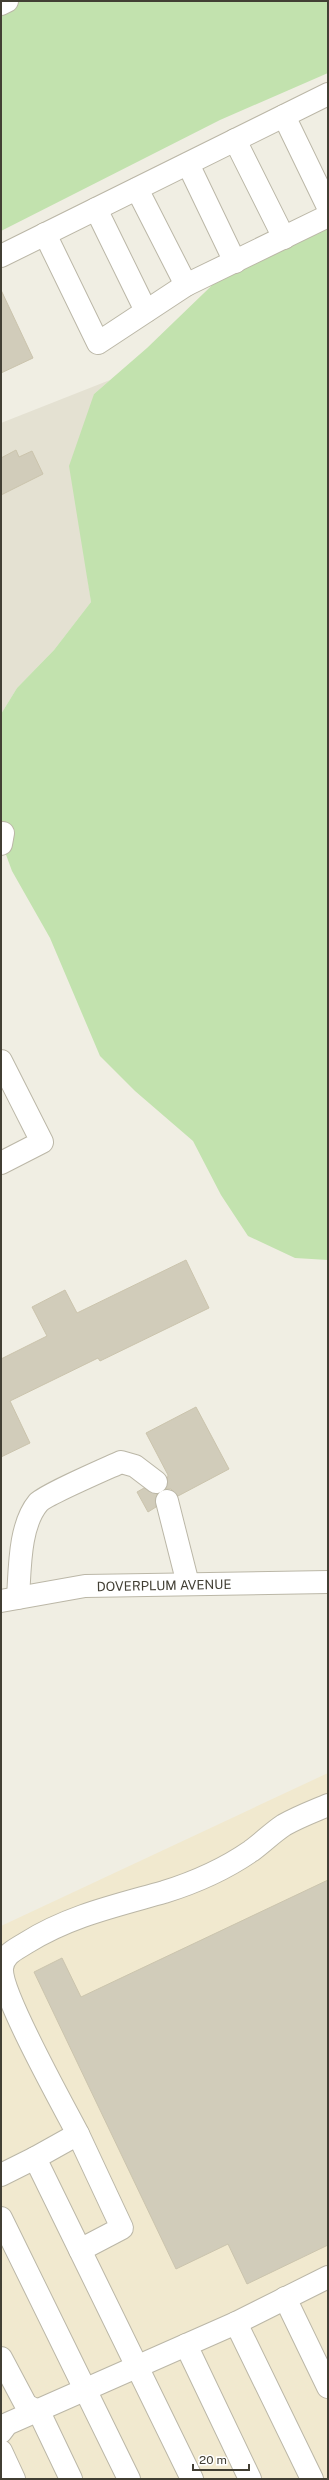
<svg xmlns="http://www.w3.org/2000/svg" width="329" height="2480" font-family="'Public Sans',sans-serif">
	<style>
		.residential { fill: #e4e1d2 }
		.commercial { fill: #f1e9cf }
		.green { fill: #c2e2ae }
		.building { fill: #d1ccba; stroke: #cbc4ad }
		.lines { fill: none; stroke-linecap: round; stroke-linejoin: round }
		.minor-casing { stroke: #bbb7a7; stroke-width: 24 }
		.minor { stroke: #fff; stroke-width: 22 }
		.labels { text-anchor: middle; stroke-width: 3.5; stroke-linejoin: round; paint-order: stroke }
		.street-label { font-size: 13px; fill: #423f34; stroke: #fff }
	</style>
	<rect width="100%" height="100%" fill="#f0eee3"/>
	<!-- residential -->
	<polygon class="residential" points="110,380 94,394 83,545 91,602 54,650 17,688 1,714 1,423"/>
	<!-- commercial -->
	<polygon class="commercial" points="328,1773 328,2479 1,2479 1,1926"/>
	<!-- green -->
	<g class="green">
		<polygon points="1,1 328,1 328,73 220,120 1,231"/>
		<polygon points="328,216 328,1260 295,1258 248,1236 221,1195 193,1141 135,1091 100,1056 50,938 12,871 1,841 1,714 17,688 54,650 91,602 69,466 94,394 147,348 232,266"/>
	</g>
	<!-- building -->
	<g class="building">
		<polygon points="1,290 33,358 1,373"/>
		<polygon points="16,450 19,457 32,451 43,474 1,495 1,458"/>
		<polygon points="186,1260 209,1308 100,1361 98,1358 10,1401 30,1443 1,1457 1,1359 47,1336 32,1307 65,1290 77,1313"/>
		<polygon points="196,1407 229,1469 178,1496 171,1489 166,1489 168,1475 146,1433"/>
		<polygon points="144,1488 157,1494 156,1507 148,1512 137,1492"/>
		<polygon points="328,1880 328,2245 247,2284 228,2244 176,2269 34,1972 62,1958 81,1997"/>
	</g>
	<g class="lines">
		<defs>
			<g id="minor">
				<polyline points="1,4 7,1"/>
				<polyline points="284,116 328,207"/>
				<polyline points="235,140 284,238"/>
				<polyline points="188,164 235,262"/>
				<polyline points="137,189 186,285"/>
				<polyline points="96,209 146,311"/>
				<polyline points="45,234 98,343 186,285 328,216"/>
				<polyline points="1,256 328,94"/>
				<polyline points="1,844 3,833"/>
				<polyline points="1,1061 42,1142 1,1163"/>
				<polyline points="167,1501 188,1584"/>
				<path d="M18,1598C20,1569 19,1526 38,1503C45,1495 108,1468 121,1462L135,1466L156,1482"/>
				<polyline points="1,1601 85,1586 328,1582"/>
				<path d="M78,2134C63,2105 0,1993 2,1968C4,1954 15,1950 26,1943C69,1916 115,1906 164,1892C193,1883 225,1869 251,1851C262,1843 272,1833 284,1825C298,1817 314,1811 328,1805"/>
				<polyline points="35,2158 78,2134 122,2228 80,2250"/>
				<polyline points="1,2175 35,2158 192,2479"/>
				<polyline points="1,2218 129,2479"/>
				<polyline points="285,2298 328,2387"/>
				<polyline points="236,2323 312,2479"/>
				<polyline points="186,2345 250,2479"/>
				<polyline points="1,2358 26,2405 39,2412 71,2479"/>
				<polyline points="1,2432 7,2424 236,2323 328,2277"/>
				<polyline points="1,2451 14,2479"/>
			</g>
		</defs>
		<!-- minor casing -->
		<use href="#minor" class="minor-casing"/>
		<!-- minor -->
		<use href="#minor" class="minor"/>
	</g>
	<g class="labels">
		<!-- street labels -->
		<g class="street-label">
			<text transform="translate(164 1585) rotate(-1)" y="5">DOVERPLUM AVENUE</text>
		</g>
	</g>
	<!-- border -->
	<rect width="329" height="2480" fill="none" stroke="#423f34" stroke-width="4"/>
	<!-- scale -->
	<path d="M193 2464v6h56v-6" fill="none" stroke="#423f34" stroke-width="2"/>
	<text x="199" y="2464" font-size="12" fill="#423f34" stroke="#ffffff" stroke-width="3" paint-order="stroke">20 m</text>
</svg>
